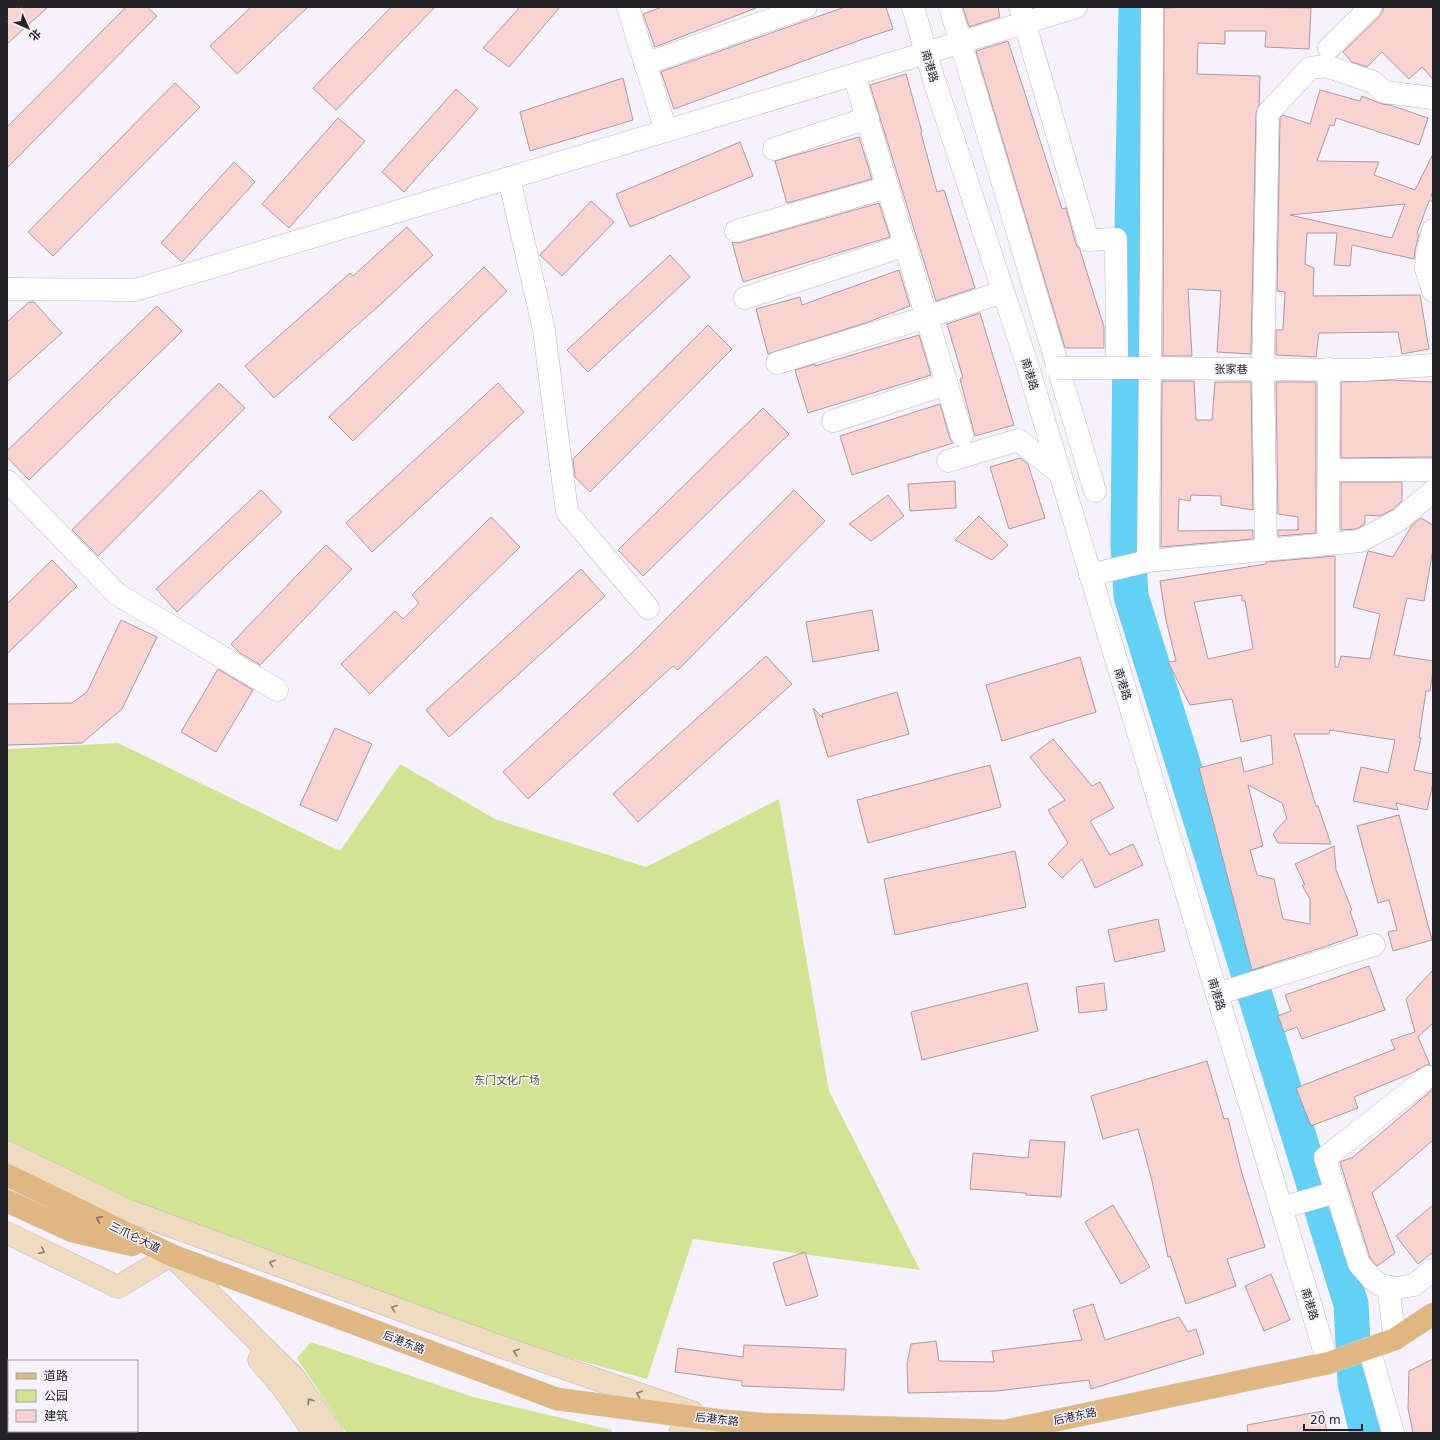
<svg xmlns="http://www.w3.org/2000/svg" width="1440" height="1440" font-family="'DejaVu Sans','Noto Sans SC',sans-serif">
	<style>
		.green { fill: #d2e494 }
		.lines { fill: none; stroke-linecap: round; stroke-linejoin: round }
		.river { stroke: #64d0f6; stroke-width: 35 }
		.building { fill: #fad3d1; stroke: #aa9a99; fill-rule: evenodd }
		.minor-casing { stroke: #bab5c3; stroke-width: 23 }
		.tertiary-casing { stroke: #bab5c3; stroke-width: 23 }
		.secondary-casing { stroke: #bab5c3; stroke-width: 23 }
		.primary-casing { stroke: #d3d3d4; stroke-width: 23 }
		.minor { stroke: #fff; stroke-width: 22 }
		.tertiary { stroke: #fff; stroke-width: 22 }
		.secondary { stroke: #eedbc0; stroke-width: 22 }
		.primary { stroke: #deb782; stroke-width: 22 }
		.tertiary-bridge-casing { stroke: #bab5c3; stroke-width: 23; stroke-linecap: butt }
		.tertiary-bridge { stroke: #fff; stroke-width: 22 }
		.oneway { stroke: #816d55 }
		.oneway2 { stroke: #897f74 }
		.labels { text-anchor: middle; stroke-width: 3; stroke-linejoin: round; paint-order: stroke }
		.street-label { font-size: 11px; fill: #242328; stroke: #f6f2fd }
		.park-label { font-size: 11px; fill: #4d581a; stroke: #f6f2fd }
	</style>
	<rect width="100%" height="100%" fill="#f6f2fd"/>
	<!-- green -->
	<g class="green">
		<polygon points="118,743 340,851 400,764 495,819 646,867 779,799 829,1091 920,1270 693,1239 647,1379 526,1346 124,1198 7,1142 7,749"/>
		<polygon points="311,1342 473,1397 612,1430 612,1433 346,1433 297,1358"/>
	</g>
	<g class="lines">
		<!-- river -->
		<polyline class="river" points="1136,7 1130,343 1128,544 1131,596 1351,1304 1355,1383 1367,1433"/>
	</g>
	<!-- building -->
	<g class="building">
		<polygon points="7,7 48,7 7,44"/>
		<polygon points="126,7 147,7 157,16 7,168 7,127"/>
		<polygon points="251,7 308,7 237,74 210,46"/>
		<polygon points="391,7 435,7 336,110 313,88"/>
		<polygon points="520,7 560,7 509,67 483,48"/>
		<polygon points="662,7 756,7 756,8 655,47 643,14"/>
		<polygon points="845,7 886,7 893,29 863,39 674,109 661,72 663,71"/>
		<polygon points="963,7 998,7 1000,17 969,27"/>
		<polygon points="1199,7 1311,8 1309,49 1265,47 1266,31 1225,31 1225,44 1198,43 1197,74 1260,76 1259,105 1256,113 1251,354 1217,352 1221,291 1188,289 1192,356 1163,356 1164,8"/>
		<polygon points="1383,7 1433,7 1433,79 1422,67 1409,79 1382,52 1367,67 1352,62 1343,52 1380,16 1383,11"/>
		<polygon points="1008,41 1062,209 1066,208 1076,244 1080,250 1104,327 1104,348 1065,348 976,51"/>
		<polygon points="906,74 922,132 921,133 937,192 944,190 975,288 936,301 870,85"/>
		<polygon points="623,78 633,120 530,151 520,112"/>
		<polygon points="175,83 200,107 53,256 28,232"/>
		<polygon points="456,89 478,109 404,192 382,172"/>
		<path d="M1320,90L1360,101L1362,96L1382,104L1390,105L1428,118L1419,145L1336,118L1334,126L1330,125L1317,161L1379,162L1374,175L1415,190L1433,154V191L1431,196L1433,197V201H1429L1417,233L1419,234L1415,250L1414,259L1352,245L1350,266L1334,265L1337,233H1307L1305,264L1314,268L1313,296L1420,295L1429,349L1402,354L1398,332L1319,333L1316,357L1276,355V330H1283L1285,292L1277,291L1280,118L1283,115L1310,124ZM1405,204L1392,238L1290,215Z"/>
		<polygon points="338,118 365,141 289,228 262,204"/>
		<polygon points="859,137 872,179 787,203 775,161"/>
		<polygon points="740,142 753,176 630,227 616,194"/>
		<polygon points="234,162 255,182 182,262 161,243"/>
		<polygon points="591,201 614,222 562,276 540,255"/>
		<polygon points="879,203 890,237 743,282 732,242 739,243"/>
		<polygon points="407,227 433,255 381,304 274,398 245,366 350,273 353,276"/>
		<polygon points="670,255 690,277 588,372 567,350"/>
		<polygon points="484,267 507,291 353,441 329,417"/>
		<polygon points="899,270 910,306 868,322 768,354 756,309 800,297 802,305"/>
		<polygon points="29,302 34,302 62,333 7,382 7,322"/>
		<polygon points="157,306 182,331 29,480 7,457 7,451"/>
		<polygon points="980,313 1014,425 975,436 960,379 963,378 947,324"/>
		<polygon points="708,325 732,349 590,492 575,477 573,459"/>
		<polygon points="919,335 931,375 808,413 795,370 815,364 815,366"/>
		<polygon points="1391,380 1433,382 1433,457 1341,458 1341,382"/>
		<polygon points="1162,381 1194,381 1196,420 1212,420 1215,382 1251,382 1253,510 1221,505 1221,496 1191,495 1190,501 1179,499 1178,531 1253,530 1253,539 1161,547"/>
		<polygon points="1276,382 1316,382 1316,533 1278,536 1278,530 1298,530 1298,517 1278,514"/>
		<polygon points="219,383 245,408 98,556 72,530"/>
		<polygon points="498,383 524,412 372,552 346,523"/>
		<polygon points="940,404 950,439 953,443 852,475 840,436"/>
		<polygon points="763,408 789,434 643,576 618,550"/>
		<polygon points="1020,458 1028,464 1045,518 1009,529 990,467"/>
		<polygon points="955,481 956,508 910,511 908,484"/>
		<polygon points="1341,482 1402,482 1402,501 1392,510 1380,516 1365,515 1365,524 1356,529 1341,530"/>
		<polygon points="261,490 282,512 177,612 156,589"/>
		<polygon points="794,490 825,521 678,670 673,666 528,799 503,772 637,648"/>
		<polygon points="888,495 904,516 871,541 849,524"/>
		<polygon points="979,516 1008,545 992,560 955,540"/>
		<polygon points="491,517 520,547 370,694 341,664 395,611 403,619 419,603 412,595"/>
		<path d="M1421,518L1433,525V549L1424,601L1407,598L1394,655L1433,661V671L1430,691H1426L1419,738H1421L1414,770L1433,774V783L1427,810L1396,803L1398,810L1353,801L1361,767L1388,773L1395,740L1330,730L1329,734H1294L1316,806H1318L1331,844L1278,843L1273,834L1287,818L1282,803L1248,785L1263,846L1250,850L1257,875L1274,879L1283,919L1310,924V899L1302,885H1305L1295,864L1334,846L1336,870L1352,910L1350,911L1358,935L1321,948L1252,970L1199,768L1241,757L1244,772L1273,764L1271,735L1241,742L1232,699L1190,705L1168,662L1176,661L1166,620L1160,581L1266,564V562L1335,556V667H1338L1341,656L1370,659L1380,614L1353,607L1368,551L1393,557L1412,525ZM1242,595V601H1245L1253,649L1208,659L1194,602Z"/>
		<polygon points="326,545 352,569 260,665 240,653 231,644"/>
		<polygon points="52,560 77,586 7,654 7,604"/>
		<polygon points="581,569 605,596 449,737 426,710"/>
		<polygon points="872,610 879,650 813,662 806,622"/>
		<polygon points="121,620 157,637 122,709 82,743 7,745 7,704 72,703 87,692"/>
		<polygon points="766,656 792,684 638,822 613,794"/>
		<polygon points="1080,657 1096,712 1002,741 986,685"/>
		<polygon points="218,669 253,690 216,752 181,732"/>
		<polygon points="897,692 909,734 828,757 813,708 823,718 822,714"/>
		<polygon points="335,728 372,744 337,821 300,805"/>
		<polygon points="1053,739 1092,786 1100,782 1114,808 1090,821 1110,855 1133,844 1143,865 1095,888 1082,859 1062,878 1048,864 1068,843 1048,810 1065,800 1030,757"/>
		<polygon points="990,765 1001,807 868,843 857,800"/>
		<polygon points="1399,815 1432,940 1393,951 1388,932 1397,930 1389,900 1378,903 1357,826"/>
		<polygon points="1015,851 1026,907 895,935 884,879"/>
		<polygon points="1158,919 1165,951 1115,962 1108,930"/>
		<polygon points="1369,966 1385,1010 1302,1039 1297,1027 1284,1032 1278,1016 1291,1011 1285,995"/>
		<polygon points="1433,970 1433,1023 1418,1037 1430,1065 1426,1065 1412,1073 1354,1097 1358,1108 1311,1126 1296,1088 1395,1049 1391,1040 1415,1032 1406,999"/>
		<polygon points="1027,983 1038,1031 922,1060 911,1012"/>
		<polygon points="1104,983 1107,1010 1079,1013 1076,987"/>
		<polygon points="1207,1061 1224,1119 1228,1118 1241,1170 1265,1247 1227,1259 1236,1286 1186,1304 1170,1256 1168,1257 1152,1181 1138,1129 1103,1139 1091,1096"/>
		<polygon points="1433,1089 1433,1140 1372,1193 1395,1253 1377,1266 1370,1258 1340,1162 1353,1157"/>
		<polygon points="1030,1140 1065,1142 1061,1197 1026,1195 1026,1193 970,1189 973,1153 1028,1158"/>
		<polygon points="1113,1205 1150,1267 1121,1284 1085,1222"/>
		<polygon points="1433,1205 1433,1252 1418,1264 1396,1236"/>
		<polygon points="805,1252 818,1296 786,1306 773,1263"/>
		<polygon points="1271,1274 1290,1320 1264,1331 1245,1286"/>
		<polygon points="1093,1304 1105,1340 1179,1317 1188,1332 1196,1329 1204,1354 1091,1389 1089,1380 997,1391 908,1393 907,1364 911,1344 936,1341 939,1361 994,1362 992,1351 1082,1340 1073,1310"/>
		<polygon points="744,1345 846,1349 844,1390 742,1386 742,1381 675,1372 678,1348 743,1357"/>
		<polygon points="1433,1359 1433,1433 1413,1433 1408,1408 1409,1371"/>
		<polygon points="1323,1411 1327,1433 1248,1433 1247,1425"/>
	</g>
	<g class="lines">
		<defs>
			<g id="minor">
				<polyline points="628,7 666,131"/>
				<polyline points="950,7 1095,491"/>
				<polyline points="1020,7 1088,240 1116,239 1117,368"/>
				<polyline points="1329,48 1371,7"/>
				<polyline points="645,64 806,7"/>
				<polyline points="854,75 962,435"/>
				<polyline points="774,149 868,118"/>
				<polyline points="509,178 544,330 567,512 648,608"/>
				<polyline points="1433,230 1427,253 1426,269 1433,291"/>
				<polyline points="736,231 888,187"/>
				<polyline points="7,289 135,290 926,53 1076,7"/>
				<polyline points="745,298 906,245"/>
				<polyline points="777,363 927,317 1003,292"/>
				<polyline points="833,421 947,384"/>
				<polyline points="948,461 1018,440 1060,473"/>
				<polyline points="1329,470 1433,470"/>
				<polyline points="7,481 117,594 277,690"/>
				<polyline points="1328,544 1329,369"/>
				<polyline points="1266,550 1263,369 1268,113 1310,68 1326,66 1373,82 1384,92 1433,98"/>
				<polyline points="1148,561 1151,260 1152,7"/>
				<polyline points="1090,575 1148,561 1360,541 1399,520 1433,491"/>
				<polyline points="1217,994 1374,945"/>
				<polyline points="1428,1077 1325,1158 1359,1264 1372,1279 1380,1285 1397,1288 1414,1285 1433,1270"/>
				<polyline points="1281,1208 1336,1192"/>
				<polyline points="1388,1287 1395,1339"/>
				<polyline points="1369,1348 1393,1433"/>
			</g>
			<g id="tertiary">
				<polyline points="913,7 933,77 1028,367 1328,1363"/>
				<polyline points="1150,368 1362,370 1433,365"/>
			</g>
			<g id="secondary">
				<polyline points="7,1152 127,1210 496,1345 692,1412"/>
				<polyline points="7,1233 118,1287 171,1255"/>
				<polyline points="171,1255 294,1377 332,1433"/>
				<polyline points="259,1360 283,1388 314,1433"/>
				<polyline points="680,1433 716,1420"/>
			</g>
			<g id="primary">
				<polyline points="7,1175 171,1255 557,1399 716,1420 762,1424 1005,1431 1328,1363 1395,1339 1433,1314"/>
				<polyline points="7,1201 72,1231 132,1245"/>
			</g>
		</defs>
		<!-- minor casing -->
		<use href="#minor" class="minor-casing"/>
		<!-- tertiary casing -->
		<use href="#tertiary" class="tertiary-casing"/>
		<!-- secondary casing -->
		<use href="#secondary" class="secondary-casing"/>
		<!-- primary casing -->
		<use href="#primary" class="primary-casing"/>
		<!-- minor -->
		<use href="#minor" class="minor"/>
		<!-- tertiary -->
		<use href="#tertiary" class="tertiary"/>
		<!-- secondary -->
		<use href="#secondary" class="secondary"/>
		<!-- primary -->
		<use href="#primary" class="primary"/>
		<defs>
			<polyline id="tertiary-bridge" points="1057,368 1150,368"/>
		</defs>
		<!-- tertiary-bridge casing -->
		<use href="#tertiary-bridge" class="tertiary-bridge-casing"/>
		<!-- tertiary-bridge -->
		<use href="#tertiary-bridge" class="tertiary-bridge"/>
	</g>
	<!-- one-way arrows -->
	<defs><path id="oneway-chevron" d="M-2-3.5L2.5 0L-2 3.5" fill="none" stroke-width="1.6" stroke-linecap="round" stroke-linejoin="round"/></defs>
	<use class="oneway" href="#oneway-chevron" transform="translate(99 1219) rotate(-154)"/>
	<g class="oneway2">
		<use href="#oneway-chevron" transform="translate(42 1251) rotate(26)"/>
		<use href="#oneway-chevron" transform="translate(272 1263) rotate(-160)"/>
		<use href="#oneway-chevron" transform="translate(394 1308) rotate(-160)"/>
		<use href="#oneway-chevron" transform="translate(516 1352) rotate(-161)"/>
		<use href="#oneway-chevron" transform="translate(639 1394) rotate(-161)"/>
		<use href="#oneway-chevron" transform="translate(310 1401) rotate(-124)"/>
	</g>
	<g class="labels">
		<!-- street labels -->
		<g class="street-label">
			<text transform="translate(930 66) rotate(74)" y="4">南港路</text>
			<text x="1231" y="373">张家巷</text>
			<text transform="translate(1030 374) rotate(73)" y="4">南港路</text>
			<text transform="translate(1123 684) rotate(73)" y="4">南港路</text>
			<text transform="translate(1217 994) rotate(73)" y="4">南港路</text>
			<text transform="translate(135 1237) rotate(26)" y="4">三爪仑大道</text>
			<text transform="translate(1310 1304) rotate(73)" y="4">南港路</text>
			<text transform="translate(404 1342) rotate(21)" y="4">后港东路</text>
			<text transform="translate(1075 1416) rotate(-12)" y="4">后港东路</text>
			<text transform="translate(717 1419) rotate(6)" y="4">后港东路</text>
		</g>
		<!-- park labels -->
		<g class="park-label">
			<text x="507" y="1084">东门文化广场</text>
		</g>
	</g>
	<!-- border -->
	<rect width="1440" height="1440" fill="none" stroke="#242328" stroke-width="16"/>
	<!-- legend -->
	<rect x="8" y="1360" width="130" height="72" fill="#f6f2fd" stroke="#a29fa8"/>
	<rect x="16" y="1373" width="20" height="6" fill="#deb782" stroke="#a29fa8"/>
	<text x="44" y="1380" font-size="12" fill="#242328">道路</text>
	<rect x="16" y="1390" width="20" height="12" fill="#d2e494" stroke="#a29fa8"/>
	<text x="44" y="1400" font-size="12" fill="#242328">公园</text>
	<rect x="16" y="1410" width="20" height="12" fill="#fad3d1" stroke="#a29fa8"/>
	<text x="44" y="1420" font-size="12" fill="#242328">建筑</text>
	<!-- north arrow -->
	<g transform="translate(28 28) rotate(135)" stroke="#f6f2fd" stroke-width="3" paint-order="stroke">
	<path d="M0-3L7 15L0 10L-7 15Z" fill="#242328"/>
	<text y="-6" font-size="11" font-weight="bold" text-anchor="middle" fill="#242328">北</text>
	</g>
	<!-- scale -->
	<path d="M1304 1424v6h58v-6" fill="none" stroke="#242328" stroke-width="2"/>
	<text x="1310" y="1424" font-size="12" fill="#242328" stroke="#f6f2fd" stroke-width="3" paint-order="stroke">20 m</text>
</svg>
